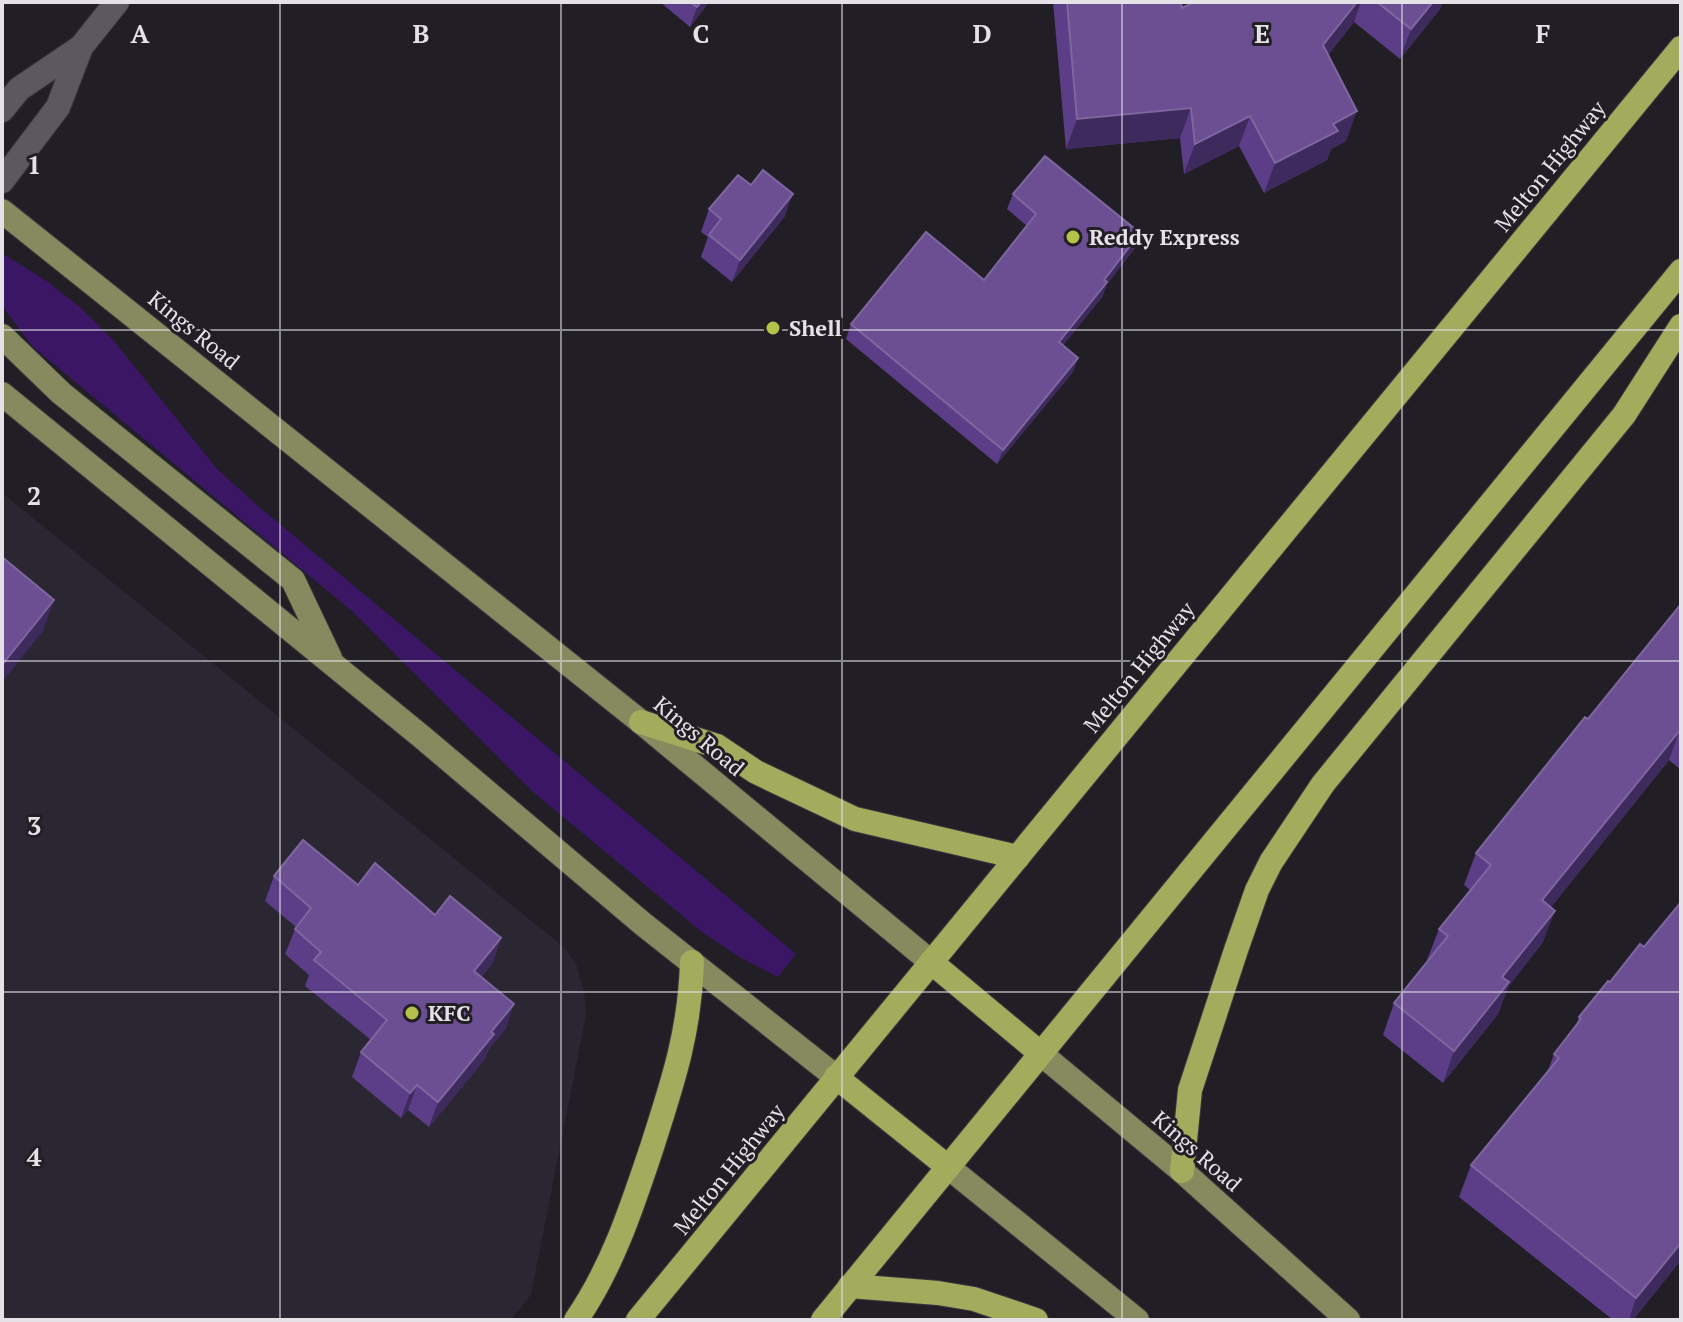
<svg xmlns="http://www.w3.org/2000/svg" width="1683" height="1322" font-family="'PT Serif',serif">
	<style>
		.built { fill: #2a2632 }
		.green { fill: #3a1664 }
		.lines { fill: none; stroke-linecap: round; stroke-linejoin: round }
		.street-casing { stroke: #3a393e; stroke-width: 26 }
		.primary-casing { stroke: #3a393e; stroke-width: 26 }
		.highway-casing { stroke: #3a393e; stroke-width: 26 }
		.street { stroke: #5b5860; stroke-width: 24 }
		.primary { stroke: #868a5e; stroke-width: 24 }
		.highway { stroke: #a2ac5d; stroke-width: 24 }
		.wall { fill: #5c3d87 }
		.shaded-wall { fill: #3e2a5c }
		.building { fill: #6b4f92; stroke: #7e669f; stroke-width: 2 }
		.grid { fill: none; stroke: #e4e2e7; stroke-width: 2; stroke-opacity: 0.55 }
		.poi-dot { fill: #b5c24a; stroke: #211f25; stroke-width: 3 }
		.labels { text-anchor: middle; stroke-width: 6; stroke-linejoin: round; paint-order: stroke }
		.street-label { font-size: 22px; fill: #e4e2e7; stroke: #211f25 }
		.poi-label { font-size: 22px; font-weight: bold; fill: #e4e2e7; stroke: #211f25; text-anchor: start }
		.grid-label { font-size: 26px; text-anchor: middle; font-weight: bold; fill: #e4e2e7; stroke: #211f25; stroke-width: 6; stroke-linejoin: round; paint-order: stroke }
	</style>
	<rect width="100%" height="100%" fill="#211f25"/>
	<!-- built -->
	<polygon class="built" points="2,493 565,948 577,966 584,991 586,1015 531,1295 511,1320 2,1320"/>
	<!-- green -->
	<polygon class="green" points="2,253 48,282 81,308 114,341 217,469 257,505 796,954 778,977 739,957 702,932 533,792 353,612 33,347 2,306"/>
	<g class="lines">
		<defs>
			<g id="street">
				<polyline points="2,110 19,89 81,47 117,2"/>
				<polyline points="2,181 58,107 81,47"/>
			</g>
			<g id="primary">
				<polyline points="2,211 641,722 931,962"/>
				<polyline points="2,336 61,393 293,580 330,658"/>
				<polyline points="2,394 422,737 643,924 836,1077"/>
				<polyline points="1040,1053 1182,1171 1348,1320"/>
				<polyline points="948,1167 1137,1320"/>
			</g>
			<g id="highway">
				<polyline points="641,722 717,746 756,772 855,819 1018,857"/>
				<polyline points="931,962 1040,1053"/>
				<polyline points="836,1077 948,1167"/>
				<polyline points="1182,1171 1190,1090 1236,950 1257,890 1271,862 1323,784 1624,415 1681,326"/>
				<polyline points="850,1286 938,1293 974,1299 1036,1320"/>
				<path d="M576,1320C612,1268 632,1207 652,1147C673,1082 690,1031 692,962"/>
				<polyline points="638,1320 1681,48"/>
				<polyline points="823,1320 1681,271"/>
			</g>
		</defs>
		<!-- street casing -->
		<use href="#street" class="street-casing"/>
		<!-- primary casing -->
		<use href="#primary" class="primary-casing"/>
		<!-- highway casing -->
		<use href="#highway" class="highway-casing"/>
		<!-- street -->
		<use href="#street" class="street"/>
		<!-- primary -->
		<use href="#primary" class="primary"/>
		<!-- highway -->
		<use href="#highway" class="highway"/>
	</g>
	<!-- wall -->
	<g class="wall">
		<polygon points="660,2 709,2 690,27"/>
		<polygon points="1053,2 1181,2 1182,8 1194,2 1443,2 1440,9 1400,59 1354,22 1328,55 1346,141 1331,149 1327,160 1264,193 1239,146 1184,174 1180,138 1066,149"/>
		<polygon points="1013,194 1140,233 1135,248 1107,284 1102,297 1063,345 1078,358 1073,372 997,464 846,339 851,324 984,280 1027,226 1007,209"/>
		<polygon points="709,209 785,216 732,282 701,257 708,237 701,232"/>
		<polygon points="1681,604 1681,770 1669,760 1551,907 1543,942 1508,987 1498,1014 1443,1083 1383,1035 1394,1003 1428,961 1427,960 1439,929 1470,890 1464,885 1476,853 1588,719"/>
		<polygon points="274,876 358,885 501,938 492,964 481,977 514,1004 505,1030 488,1050 485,1059 429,1127 408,1110 401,1118 352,1077 361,1052 371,1040 305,986 309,975 285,954 296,927 265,901"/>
		<polygon points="1681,902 1681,1260 1633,1320 1613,1320 1459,1197 1471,1165 1547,1073 1554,1054 1576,1025 1579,1017 1610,982 1644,947"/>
	</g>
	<!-- shaded-wall -->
	<g class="shaded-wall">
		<polygon points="701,2 709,2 690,27 697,7"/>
		<polygon points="1357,2 1361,2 1354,22 1312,75 1323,45"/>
		<polygon points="1433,2 1443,2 1440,9 1400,59 1411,29"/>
		<polygon points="1191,108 1180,138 1066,149 1077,119"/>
		<polygon points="1357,111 1346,141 1331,149 1327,160 1264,193 1275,163 1333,124"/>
		<polygon points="1250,116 1239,146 1184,174 1195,144"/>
		<polygon points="793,194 785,216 732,282 740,260"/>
		<polygon points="1140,233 1135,248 1107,284 1102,297 1054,357 1059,342 1104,280"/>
		<polygon points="1078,358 1073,372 997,464 1003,450"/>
		<polygon points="54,600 43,631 2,682 2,665"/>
		<polygon points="1680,729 1669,760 1531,932 1542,900"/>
		<polygon points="1555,911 1543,942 1508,987 1498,1014 1443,1083 1454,1051 1502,977"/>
		<polygon points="501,938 492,964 464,996 474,971"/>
		<polygon points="514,1004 505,1030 488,1050 485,1059 429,1127 438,1102 491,1032"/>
		<polygon points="417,1085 408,1110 401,1118 410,1093"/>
		<polygon points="1681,1243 1681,1260 1633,1320 1629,1320 1636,1298"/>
	</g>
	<!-- building -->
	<g class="building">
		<polygon points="690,2 701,2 697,7"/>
		<polygon points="1067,2 1181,2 1182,8 1194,2 1357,2 1323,45 1357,111 1333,124 1338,131 1275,163 1250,116 1195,144 1191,108 1077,119"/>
		<polygon points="1377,2 1433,2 1411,29"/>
		<polygon points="1045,156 1140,233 1104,280 1107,282 1059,342 1078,358 1003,450 851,324 926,232 984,280 1036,214 1013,194"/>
		<polygon points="763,170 793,194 740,260 709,235 721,219 709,209 738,175 751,185"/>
		<polygon points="2,557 54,600 2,665"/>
		<polygon points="1681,604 1681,729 1542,900 1555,911 1502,977 1509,982 1454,1051 1394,1003 1448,936 1439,929 1491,865 1476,853 1585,717 1588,719"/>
		<polygon points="303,840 358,885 375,863 435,915 450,896 501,938 474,971 514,1004 491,1032 494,1034 438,1102 417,1085 410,1093 361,1052 387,1020 314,960 321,952 295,929 311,908 274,876"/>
		<polygon points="1681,902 1681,1243 1636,1298 1471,1165 1559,1058 1554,1054 1581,1019 1579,1017 1608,981 1610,982 1640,944 1644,947"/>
	</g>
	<!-- grid -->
	<path class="grid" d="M280,2V1320M561,2V1320M842,2V1320M1122,2V1320M1402,2V1320M2,330H1681M2,661H1681M2,992H1681"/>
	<!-- markers -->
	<g class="poi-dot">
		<circle cx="1073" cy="237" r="8"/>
		<circle cx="773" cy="328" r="8"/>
		<circle cx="412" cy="1013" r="8"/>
	</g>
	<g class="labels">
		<!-- street labels -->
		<g class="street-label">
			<text transform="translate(1550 166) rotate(-51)" y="8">Melton Highway</text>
			<text transform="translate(194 330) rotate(39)" y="8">Kings Road</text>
			<text transform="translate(1139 667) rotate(-51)" y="8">Melton Highway</text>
			<text transform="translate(699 736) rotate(40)" y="8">Kings Road</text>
			<text transform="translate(1197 1151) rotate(41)" y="8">Kings Road</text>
			<text transform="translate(729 1169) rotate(-51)" y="8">Melton Highway</text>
		</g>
		<!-- poi labels -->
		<g class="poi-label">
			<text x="1089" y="245">Reddy Express</text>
			<text x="789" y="336">Shell</text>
			<text x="428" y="1021">KFC</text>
		</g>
	</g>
	<g class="grid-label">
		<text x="140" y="43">A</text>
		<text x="421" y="43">B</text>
		<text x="701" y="43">C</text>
		<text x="982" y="43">D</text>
		<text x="1262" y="43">E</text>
		<text x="1543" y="43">F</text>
		<text x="34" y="174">1</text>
		<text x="34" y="505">2</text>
		<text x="34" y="835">3</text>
		<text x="34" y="1166">4</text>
	</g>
	<!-- border -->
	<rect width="1683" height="1322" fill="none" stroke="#e4e2e7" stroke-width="8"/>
</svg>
